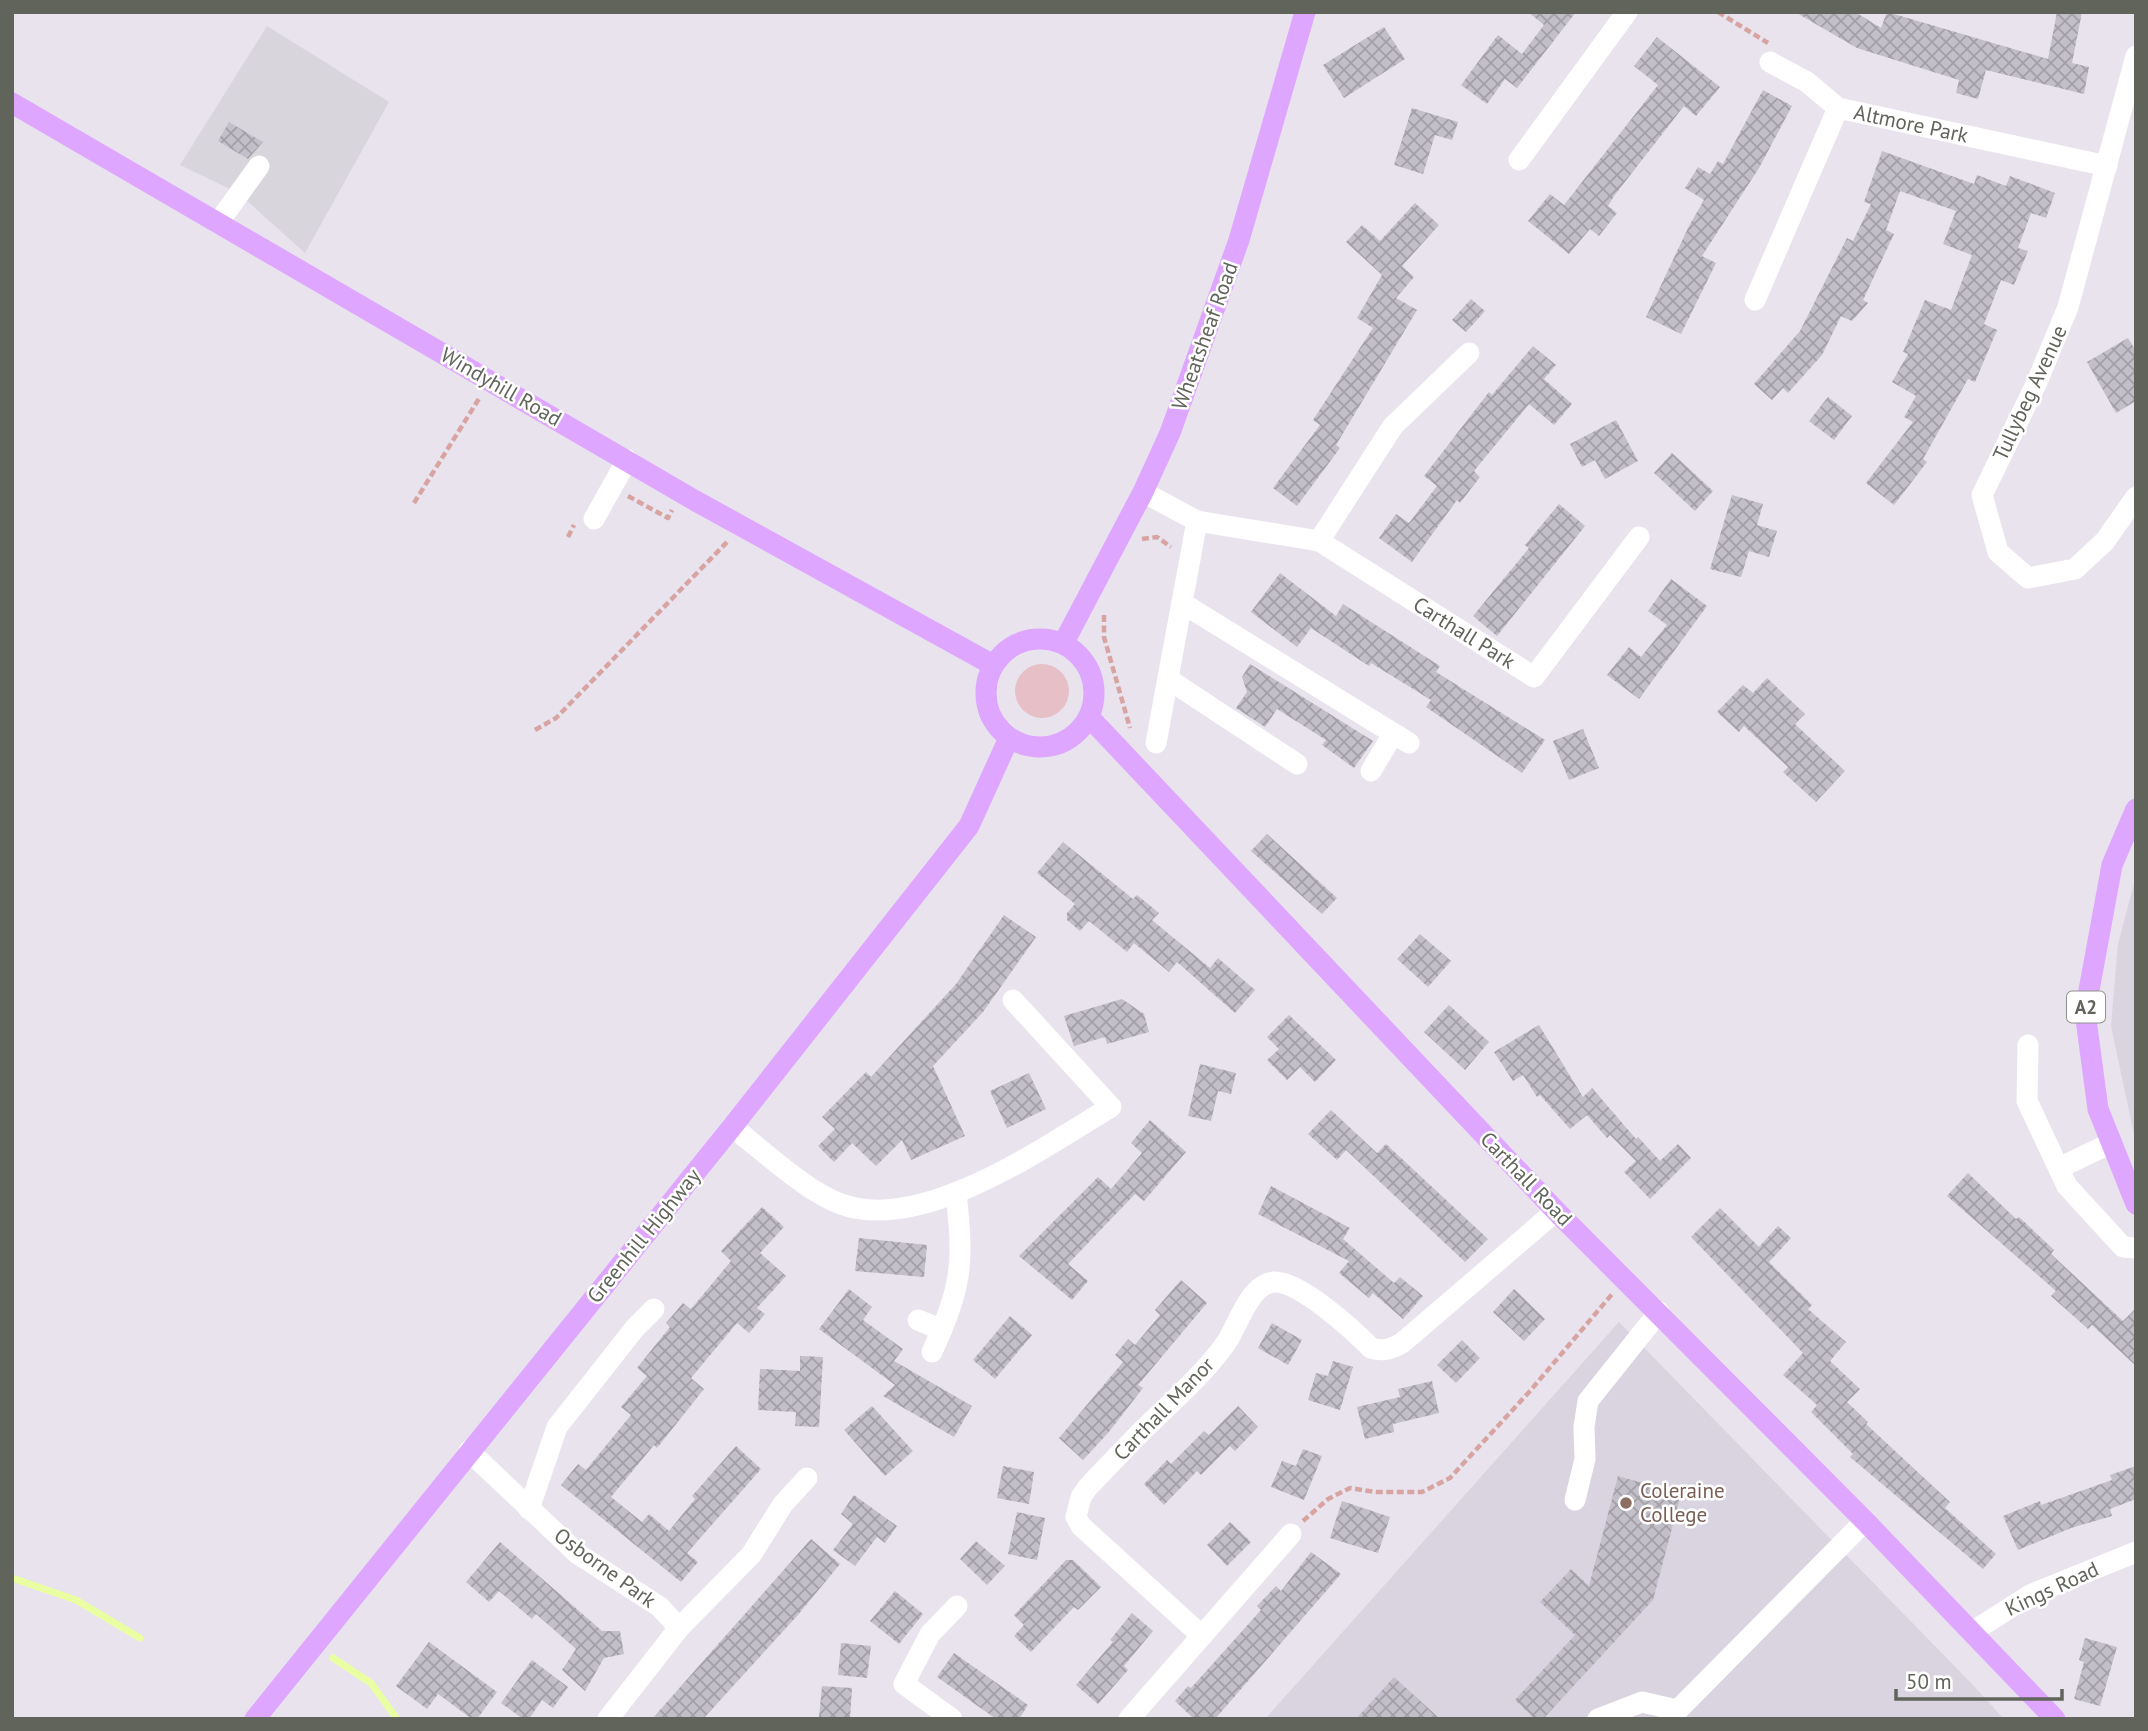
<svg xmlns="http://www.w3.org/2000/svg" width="2148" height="1731" font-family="'PT Sans',sans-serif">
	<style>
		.industrial { fill: #d8d5dc }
		.education { fill: #dad4e0 }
		.grass { fill: #e6bfc7 }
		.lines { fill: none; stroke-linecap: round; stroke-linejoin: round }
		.stream { stroke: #eaffa1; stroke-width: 7 }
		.building { fill: url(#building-cross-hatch) }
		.path { stroke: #d8a4a2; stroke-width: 4.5; stroke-dasharray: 7 3.5; stroke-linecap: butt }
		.minor { stroke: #fff; stroke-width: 21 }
		.major { stroke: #dea6ff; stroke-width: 21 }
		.education-dot { fill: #8d6e63; stroke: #fff; stroke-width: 2.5 }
		.labels { text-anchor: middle; stroke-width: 5; stroke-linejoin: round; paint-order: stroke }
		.shield { fill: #fff; stroke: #90928c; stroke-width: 2 }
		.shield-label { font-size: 19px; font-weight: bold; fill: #61645b }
		.street-label { font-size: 21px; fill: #61645b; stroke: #fff }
		.education-label { font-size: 21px; fill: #785e54; stroke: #fff; text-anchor: start }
	</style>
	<defs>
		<pattern id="building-cross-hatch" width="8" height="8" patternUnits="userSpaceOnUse" patternTransform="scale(1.75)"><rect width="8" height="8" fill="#c3bfc9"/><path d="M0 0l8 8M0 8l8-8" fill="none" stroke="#a29fa6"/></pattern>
	</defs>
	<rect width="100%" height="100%" fill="#e9e3ee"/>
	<!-- industrial -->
	<polygon class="industrial" points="267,26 389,102 305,253 238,193 180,165"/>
	<!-- education -->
	<g class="education">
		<polygon points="2136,876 2136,1144 2111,1026 2118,944"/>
		<polygon points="1619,1322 1971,1683 2004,1719 1265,1719"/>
	</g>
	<!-- grass -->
	<circle class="grass" cx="1042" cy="691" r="27"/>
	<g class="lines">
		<!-- stream -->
		<g class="stream">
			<polyline points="12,1578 76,1600 140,1638"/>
			<polyline points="333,1658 371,1683 397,1719"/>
		</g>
	</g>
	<!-- building -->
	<g class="building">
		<polygon points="1528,12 1576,12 1517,88 1505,79 1487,104 1461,85 1498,35 1522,54 1544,25"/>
		<polygon points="1795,12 1855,12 1881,28 1887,12 2048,59 2057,12 2082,12 2072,63 2089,67 2084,94 1986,70 1978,99 1956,93 1959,80 1857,48"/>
		<polygon points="1384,27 1405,59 1344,98 1323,65"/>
		<polygon points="1657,37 1720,87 1696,116 1684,106 1614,196 1608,206 1617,213 1599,236 1590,229 1569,254 1528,221 1550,194 1564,205 1658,85 1634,66"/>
		<polygon points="1763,90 1792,106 1759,168 1702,256 1716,263 1681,334 1646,317 1689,226 1704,200 1685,188 1698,167 1710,174 1718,161 1723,164"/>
		<polygon points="1412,108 1458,122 1452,140 1435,135 1423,174 1394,165"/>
		<polygon points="229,122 263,142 248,159 218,141"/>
		<polygon points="1882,151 1974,184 1977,175 2006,186 2010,176 2055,193 2046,218 2031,213 2018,248 2028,251 2014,285 2001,280 1984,324 1997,330 1975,382 1968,379 1923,459 1927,462 1894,505 1866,483 1913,422 1904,417 1916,396 1892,382 1908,354 1903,352 1925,300 1951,310 1972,255 1943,244 1956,211 1900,191 1886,230 1894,234 1863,300 1868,303 1852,321 1841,316 1822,355 1788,393 1783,388 1772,400 1754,384 1800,331 1847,238 1853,241 1871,204 1864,202"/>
		<polygon points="1415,203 1439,225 1402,266 1414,277 1396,298 1417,310 1336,445 1340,448 1297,506 1273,488 1320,425 1313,420 1373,328 1357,318 1382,275 1346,242 1362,225 1380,241"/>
		<polygon points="1471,299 1485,311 1466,332 1452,320"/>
		<polygon points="2128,338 2136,351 2136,401 2116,413 2087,362"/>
		<polygon points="1533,346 1556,365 1544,379 1572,404 1554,425 1529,404 1474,471 1480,477 1460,503 1457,500 1412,562 1379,538 1396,514 1409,523 1437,486 1424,476 1489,392 1492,395"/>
		<polygon points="1828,397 1852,416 1834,440 1809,421"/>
		<polygon points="1616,420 1638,461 1605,479 1595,460 1582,467 1570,444"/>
		<polygon points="1672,453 1713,491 1695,511 1654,473"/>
		<polygon points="1732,495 1763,504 1757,525 1777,531 1769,557 1749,551 1741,577 1710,569"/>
		<polygon points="1559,504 1585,526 1497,636 1473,616 1529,548 1525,545"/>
		<polygon points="1280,573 1336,616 1343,604 1440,666 1436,672 1545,740 1522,773 1426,707 1431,700 1371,663 1369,666 1311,628 1297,647 1251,612"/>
		<polygon points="1671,579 1707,606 1639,699 1607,675 1629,647 1641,657 1667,625 1648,611"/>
		<polygon points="1250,664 1373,741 1354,768 1322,745 1326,740 1277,709 1265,727 1236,708 1247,692 1242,677"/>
		<polygon points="1767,678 1805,714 1795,724 1845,771 1816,802 1783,772 1788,767 1744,726 1739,732 1717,712 1743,685 1753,693"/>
		<polygon points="1583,729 1599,768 1569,780 1553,741"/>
		<polygon points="1267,834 1337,898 1322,914 1251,851"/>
		<polygon points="1063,842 1133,899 1137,895 1159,913 1152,920 1210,968 1218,958 1255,990 1235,1013 1177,962 1169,972 1134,943 1127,952 1089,921 1080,931 1067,920 1067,913 1075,904 1037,873"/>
		<polygon points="1004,915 1036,937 983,1012 933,1066 965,1136 911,1160 902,1140 876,1166 852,1143 834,1162 818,1146 835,1129 822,1117 866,1072 871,1077 956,984"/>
		<polygon points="1420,934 1451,961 1428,987 1397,959"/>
		<polygon points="1122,999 1144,1014 1149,1032 1107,1044 1105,1037 1074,1046 1064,1016"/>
		<polygon points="1449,1005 1489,1042 1465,1070 1424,1032"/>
		<polygon points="1289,1015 1336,1060 1315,1082 1300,1067 1287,1080 1267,1060 1279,1049 1267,1037"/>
		<polygon points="1539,1025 1583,1097 1592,1088 1636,1139 1638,1137 1660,1161 1678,1144 1691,1158 1650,1199 1624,1172 1636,1161 1610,1135 1607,1138 1587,1115 1570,1129 1540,1095 1537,1097 1523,1075 1513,1081 1494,1052"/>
		<polygon points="1200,1064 1236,1073 1231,1094 1218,1091 1211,1121 1188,1116"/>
		<polygon points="1029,1073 1046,1109 1007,1128 990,1091"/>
		<polygon points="1331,1110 1377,1153 1386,1144 1488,1239 1465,1262 1346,1150 1337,1160 1308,1134"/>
		<polygon points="1150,1120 1186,1152 1144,1201 1135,1194 1068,1264 1088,1281 1072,1300 1019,1256 1098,1177 1111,1189 1142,1153 1131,1143"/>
		<polygon points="1968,1173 2016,1219 2019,1217 2036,1233 2054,1250 2051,1254 2123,1321 2136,1308 2136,1366 2092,1325 2088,1329 2069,1312 2051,1296 2056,1291 1947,1196"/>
		<polygon points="1271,1186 1350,1228 1343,1239 1394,1283 1400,1277 1423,1296 1403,1319 1373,1293 1369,1298 1339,1273 1349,1261 1258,1214"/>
		<polygon points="762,1207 784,1227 760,1253 786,1276 757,1308 765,1314 749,1333 737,1323 691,1378 704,1389 657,1448 654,1445 611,1497 642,1522 649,1514 669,1531 695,1499 692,1496 736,1446 761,1469 687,1553 698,1562 681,1582 561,1485 578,1464 586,1470 631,1415 621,1407 647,1376 637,1368 670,1327 666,1323 683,1303 691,1309 731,1261 721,1251"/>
		<polygon points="1720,1208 1759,1247 1778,1226 1791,1238 1769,1262 1812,1305 1808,1309 1846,1342 1830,1361 1860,1389 1847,1402 1868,1422 1866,1424 1950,1502 1945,1508 1996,1554 1983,1569 1850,1457 1853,1454 1811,1412 1817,1405 1783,1375 1803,1353 1691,1237"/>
		<polygon points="859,1238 927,1245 924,1277 855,1271"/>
		<polygon points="1181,1280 1207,1303 1138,1385 1143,1388 1108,1433 1083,1460 1059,1438 1123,1362 1115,1355 1128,1339 1135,1345 1160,1315 1155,1310"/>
		<polygon points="849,1289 872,1307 863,1320 903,1349 894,1361 972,1406 954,1437 883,1396 895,1385 819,1329"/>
		<polygon points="1514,1289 1545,1319 1524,1341 1493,1312"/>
		<polygon points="1010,1316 1032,1335 995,1379 973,1360"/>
		<polygon points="1272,1323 1302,1340 1288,1365 1258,1348"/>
		<polygon points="1462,1340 1480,1358 1456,1383 1437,1365"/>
		<polygon points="800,1356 823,1357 819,1427 795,1426 796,1412 758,1410 760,1369 800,1371"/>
		<polygon points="1333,1361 1353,1367 1340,1410 1308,1400 1316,1373 1328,1376"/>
		<polygon points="1432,1381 1439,1413 1393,1424 1394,1432 1365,1439 1357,1407 1400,1397 1398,1389"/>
		<polygon points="872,1406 913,1451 885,1476 844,1430"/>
		<polygon points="1238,1406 1258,1427 1235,1451 1230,1446 1201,1475 1197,1471 1164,1505 1144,1484 1167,1460 1171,1464 1204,1431 1209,1435"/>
		<polygon points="1303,1449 1322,1456 1304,1500 1271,1487 1282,1461 1296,1466"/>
		<polygon points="1003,1466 1034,1472 1029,1504 997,1498"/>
		<polygon points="2136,1466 2136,1499 2110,1509 2112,1516 2071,1528 2018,1550 2003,1516 2040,1501 2041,1505 2112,1480 2110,1475"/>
		<polygon points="1618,1476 1681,1494 1653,1600 1543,1719 1535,1719 1515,1700 1575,1635 1540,1602 1571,1569 1589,1586"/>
		<polygon points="854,1495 897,1526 885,1543 877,1537 855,1566 833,1550 853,1524 841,1514"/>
		<polygon points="1342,1501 1390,1517 1378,1553 1330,1538"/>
		<polygon points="1017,1512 1045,1518 1037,1560 1008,1554"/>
		<polygon points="1230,1522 1251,1542 1227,1566 1207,1545"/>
		<polygon points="811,1539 840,1564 797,1616 703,1719 652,1719"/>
		<polygon points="976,1541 1005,1566 987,1585 960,1559"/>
		<polygon points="500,1542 602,1631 620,1631 624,1654 604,1658 585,1691 562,1670 576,1649 536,1614 532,1619 499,1591 489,1602 466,1582"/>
		<polygon points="1311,1552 1341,1574 1215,1719 1194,1719 1175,1701 1188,1686 1191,1688 1261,1610 1257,1606 1276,1586 1281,1591"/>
		<polygon points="1066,1560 1073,1560 1101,1587 1078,1610 1074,1607 1031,1652 1014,1636 1024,1625 1014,1615"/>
		<polygon points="895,1591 923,1614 899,1644 870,1621"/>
		<polygon points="1132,1613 1153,1631 1124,1666 1128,1670 1098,1704 1076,1685 1113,1642 1110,1640"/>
		<polygon points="2085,1638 2117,1647 2100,1706 2074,1699 2084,1662 2079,1660"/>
		<polygon points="429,1642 497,1692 477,1719 472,1719 438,1694 427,1709 396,1686"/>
		<polygon points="841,1643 871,1646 867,1678 838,1675"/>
		<polygon points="954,1653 1028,1705 1019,1719 996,1719 937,1677"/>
		<polygon points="532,1660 568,1687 553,1708 542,1700 529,1719 523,1719 501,1703"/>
		<polygon points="1394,1677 1440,1719 1356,1719"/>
		<polygon points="822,1686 852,1688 850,1719 819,1717"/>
	</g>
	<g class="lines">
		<!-- path -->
		<g class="path">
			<polyline points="1718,12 1768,43"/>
			<polyline points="628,496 668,518 672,510"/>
			<polyline points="414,503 480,397"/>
			<polyline points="568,537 574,525"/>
			<polyline points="1142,539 1157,537 1171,547"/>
			<polyline points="1104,615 1104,637 1130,728"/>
			<polyline points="535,730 556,718 729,540"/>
			<polyline points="1303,1521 1328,1499 1350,1488 1375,1492 1422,1492 1450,1478 1530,1391 1613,1293"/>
		</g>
		<!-- minor -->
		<g class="minor">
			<polyline points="2136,56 2068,307 2037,382 1982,495 1998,552 2028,578 2075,569 2105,541 2136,497"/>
			<polyline points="1770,62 1807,82 1838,108"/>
			<polyline points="1519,160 1627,12"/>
			<polyline points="218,223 259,166"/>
			<polyline points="1755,300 1838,108 2107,166"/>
			<polyline points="1143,492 1197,521 1319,541 1534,677 1639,537"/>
			<polyline points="594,519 627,460"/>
			<polyline points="1319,541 1393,426 1469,353"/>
			<polyline points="1182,603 1409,743"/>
			<polyline points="1168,679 1297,764"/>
			<polyline points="1156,743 1197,521"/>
			<polyline points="1371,771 1393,734"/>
			<polyline points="2028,1045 2027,1101 2067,1186 2123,1247 2136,1248"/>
			<path d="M732,1127C763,1150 805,1191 841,1204C922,1234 1044,1147 1111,1107L1013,1000"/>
			<polyline points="2059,1168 2111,1143"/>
			<polyline points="918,1320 942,1330"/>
			<path d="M932,1352C962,1285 964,1266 956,1193"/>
			<polyline points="469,1451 578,1554 660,1607 679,1628"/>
			<polyline points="1575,1500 1585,1459 1584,1427 1588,1401 1659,1312"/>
			<polyline points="529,1509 557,1427 635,1328 654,1309"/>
			<polyline points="1972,1632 2030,1595 2136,1552"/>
			<path d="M1202,1636L1081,1526L1076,1517L1081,1497L1088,1487C1108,1466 1128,1445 1148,1425C1175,1399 1204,1374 1226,1343C1238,1326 1249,1284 1274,1282C1300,1281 1353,1330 1371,1348C1383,1352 1391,1349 1402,1343L1556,1211"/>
			<polyline points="608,1719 679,1628 751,1555 783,1504 807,1478"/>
			<polyline points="952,1719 904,1684 930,1634 957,1606"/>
			<polyline points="1129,1719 1291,1534"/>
			<polyline points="1598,1719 1642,1702 1677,1710"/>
			<polyline points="1669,1719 1865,1521"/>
		</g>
		<!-- major -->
		<g class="major">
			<polyline points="12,103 694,500 993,665"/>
			<circle cx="1040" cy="693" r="54"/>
			<polyline points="1063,644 1143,492 1170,433 1239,240 1305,12"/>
			<polyline points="1089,717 1556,1211 1865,1521 2055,1719"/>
			<polyline points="2136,809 2112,865 2085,1012 2098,1109 2136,1204"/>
			<polyline points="255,1719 732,1127 969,826 1009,738"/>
		</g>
	</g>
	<!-- markers -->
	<circle class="education-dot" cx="1626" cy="1503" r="7"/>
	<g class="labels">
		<!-- shield labels -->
		<rect class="shield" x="2067" y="991.5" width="38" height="31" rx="5"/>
		<g class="shield-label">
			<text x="2086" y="1014">A2</text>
		</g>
		<!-- street labels -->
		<g class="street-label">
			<text transform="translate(1911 124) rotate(12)" y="7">Altmore Park</text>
			<text transform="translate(1205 336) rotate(-70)" y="7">Wheatsheaf Road</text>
			<text transform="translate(501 387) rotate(30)" y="7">Windyhill Road</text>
			<text transform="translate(2030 393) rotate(-65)" y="7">Tullybeg Avenue</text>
			<text transform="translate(1464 633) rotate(32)" y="7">Carthall Park</text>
			<text transform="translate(1526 1179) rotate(46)" y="7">Carthall Road</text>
			<text transform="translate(644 1236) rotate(-51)" y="7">Greenhill Highway</text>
			<text transform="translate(1164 1409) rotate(-46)" y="7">Carthall Manor</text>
			<text transform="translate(605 1568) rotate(36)" y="7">Osborne Park</text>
			<text transform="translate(2052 1589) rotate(-25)" y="7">Kings Road</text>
		</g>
		<!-- education labels -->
		<g class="education-label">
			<text x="1640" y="1498">Coleraine<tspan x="1640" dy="24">College</tspan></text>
		</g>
	</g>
	<!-- border -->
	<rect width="2148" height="1731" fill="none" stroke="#61645b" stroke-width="28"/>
	<!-- scale -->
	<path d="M1896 1689v10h166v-10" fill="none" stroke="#61645b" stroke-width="3.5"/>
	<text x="1906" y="1689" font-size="21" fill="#61645b" stroke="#ffffff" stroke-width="5" paint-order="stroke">50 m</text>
</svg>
